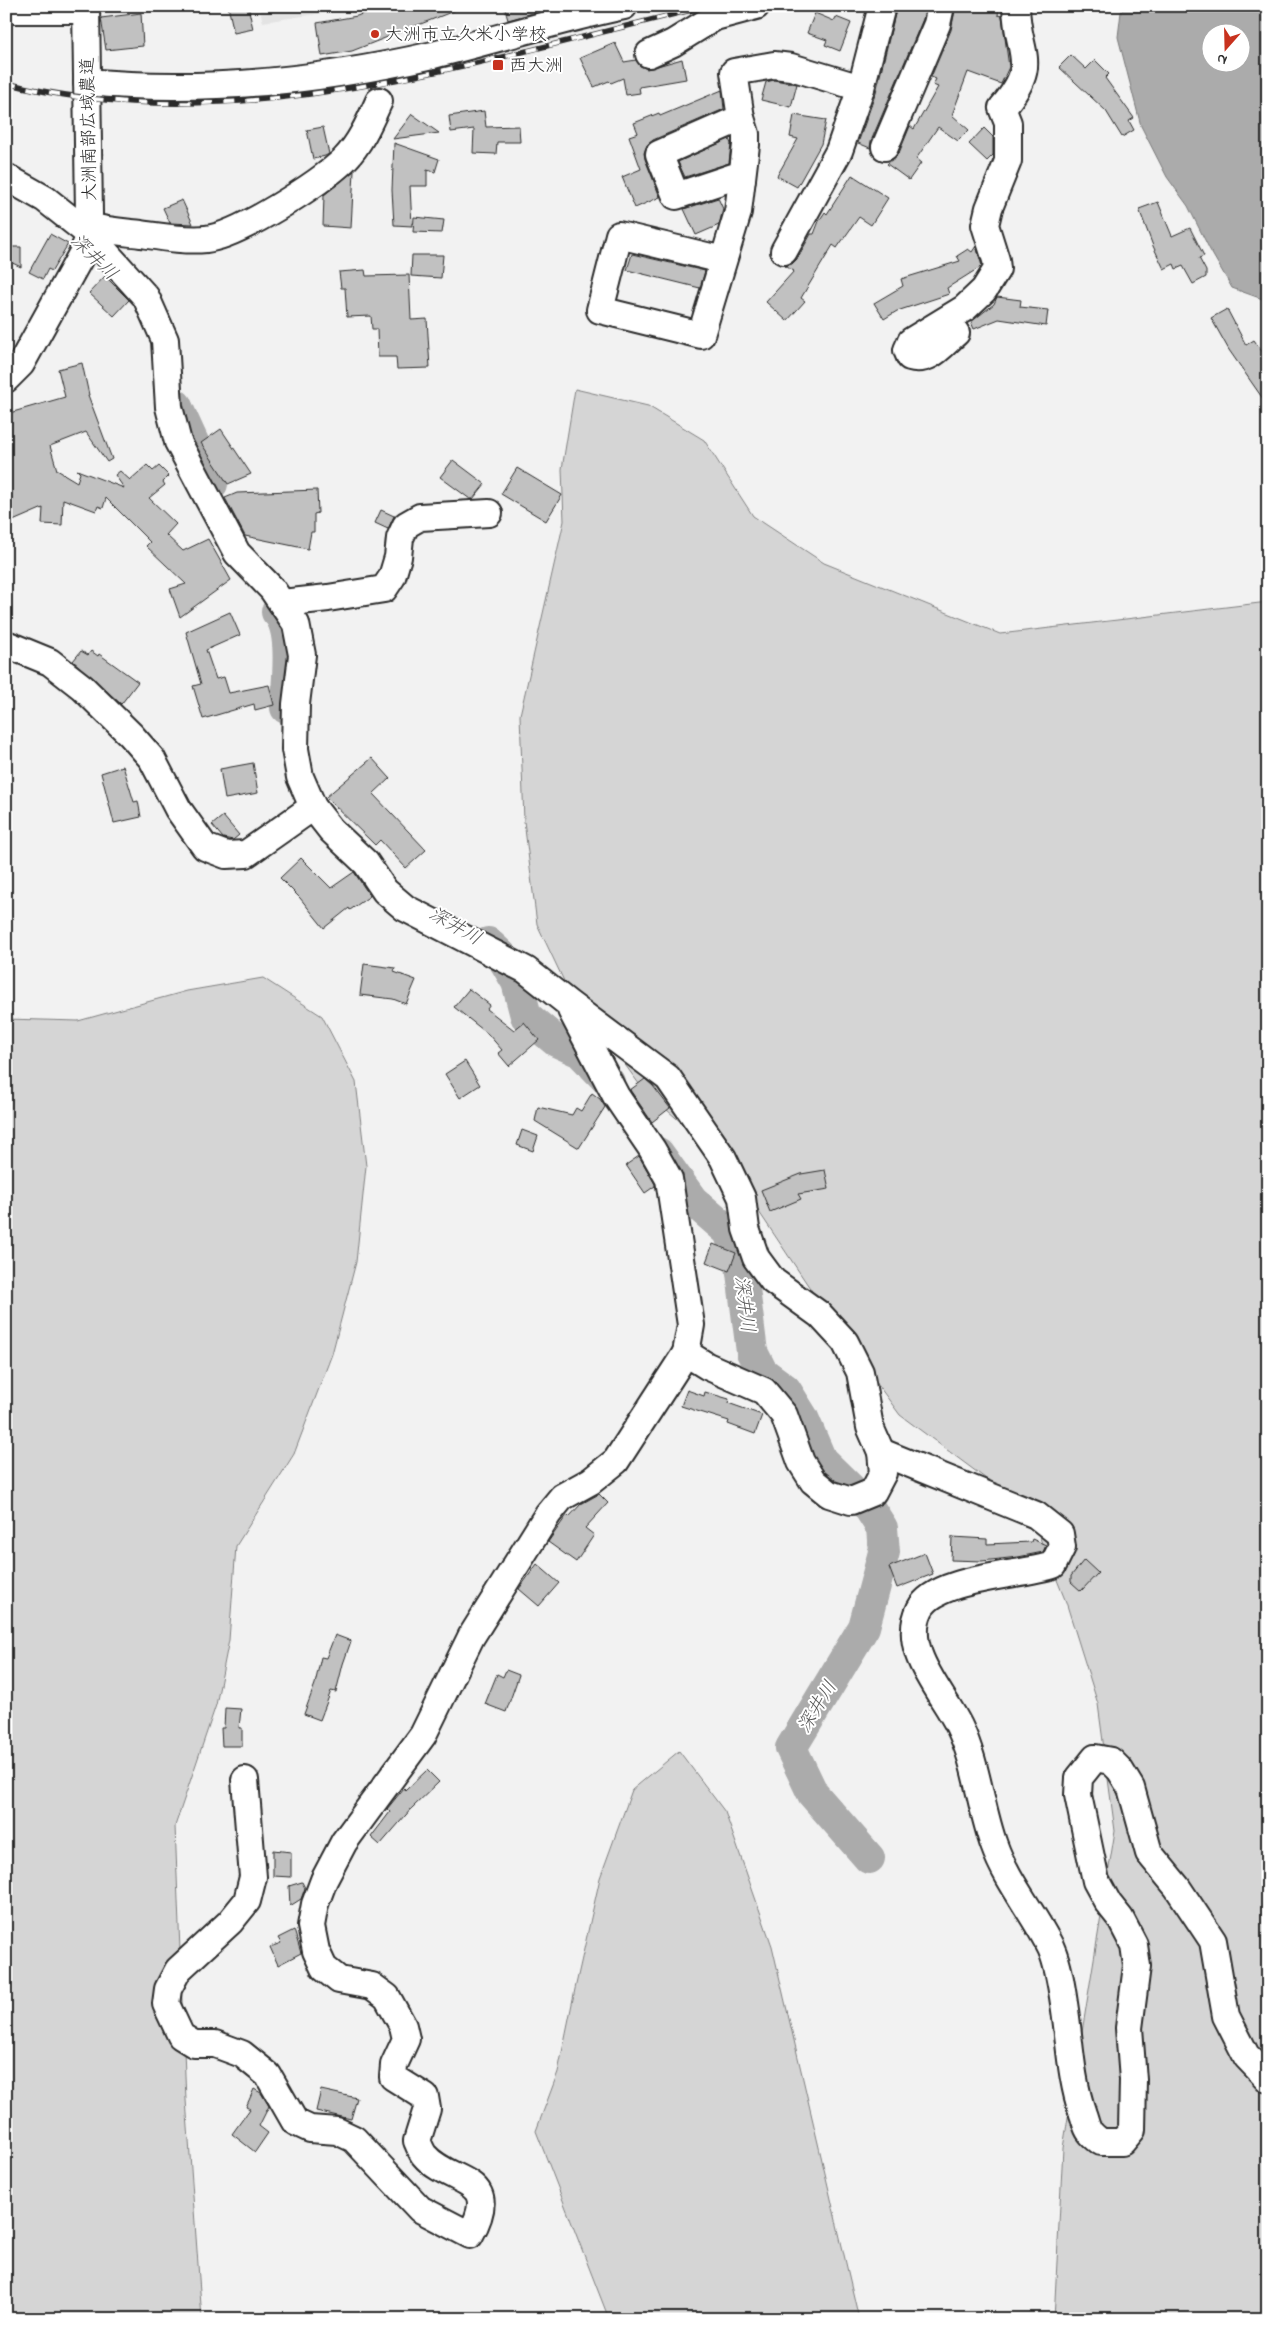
<svg xmlns="http://www.w3.org/2000/svg" width="1274" height="2325" font-family="'Indie Flower','Klee One',sans-serif">
	<style>
		.built { fill: #e3e3e3 }
		.green { fill: #d5d5d5; stroke: #808080 }
		.water { fill: #ababab; stroke: #787878; fill-rule: evenodd }
		.lines { fill: none; stroke-linecap: round; stroke-linejoin: round }
		.river { stroke: #ababab; stroke-width: 32 }
		.building { fill: #c1c1c1; stroke: #2b2b2b }
		.minor-casing { stroke: #2b2b2b; stroke-width: 30 }
		.minor { stroke: #fff; stroke-width: 26 }
		.rail-casing { stroke: #2b2b2b; stroke-width: 5.5 }
		.rail { stroke: #fff; stroke-width: 4; stroke-dasharray: 11; stroke-linecap: butt }
		.poi-dot { fill: #c8321e; stroke: #fff; stroke-width: 2 }
		.labels { text-anchor: middle; stroke-width: 4; stroke-linejoin: round; paint-order: stroke }
		.poi-label { font-size: 18px; fill: #2b2b2b; stroke: #fff; text-anchor: start }
		.street-label { font-size: 18px; fill: #2b2b2b; stroke: #fff }
		.water-label { font-size: 19px; font-style: italic; fill: #585858; stroke: #fff }
	</style>
	<rect width="100%" height="100%" fill="#f2f2f2"/>
	<filter id="ink" filterUnits="userSpaceOnUse"><feTurbulence type="fractalNoise" baseFrequency=".02" numOctaves="2"/><feDisplacementMap in="SourceGraphic" scale="10" xChannelSelector="R" yChannelSelector="G"/><feConvolveMatrix kernelMatrix="1 2 1 2 8 2 1 2 1" color-interpolation-filters="sRGB"/></filter>
	<g filter="url(#ink)">
		<!-- built -->
		<polygon class="built" points="259,6 370,6 263,22"/>
		<!-- green -->
		<g class="green">
			<polygon points="575,389 648,406 704,440 753,516 824,563 1000,634 1268,602 1268,2319 1054,2319 1063,2148 1115,1831 1098,1704 1066,1602 1033,1521 993,1484 900,1415 842,1336 725,1161 642,1088 564,981 537,924 524,821 520,715 564,521 562,469"/>
			<polygon points="263,978 322,1016 356,1082 366,1166 356,1262 332,1354 294,1454 236,1546 229,1640 216,1705 175,1826 186,2100 202,2319 6,2319 6,1019 78,1021 187,991"/>
			<polygon points="679,1751 725,1812 772,1946 859,2319 609,2319 536,2131 558,2072 575,1989 600,1878 632,1790"/>
		</g>
		<!-- water -->
		<path class="water" d="M1126,6H1268V301L1232,288L1210,250L1188,206L1167,177L1141,126L1118,37L1121,12ZM1212,32H1242V62H1212Z"/>
		<g class="lines">
			<!-- river -->
			<g class="river">
				<polyline points="176,405 212,484"/>
				<path d="M277,612C295,630 287,683 286,708"/>
				<polyline points="488,943 501,955 517,982 526,1016 556,1041 580,1052 609,1082"/>
				<polyline points="658,1153 692,1200 729,1232 741,1265 752,1352 762,1372 785,1389 803,1418 821,1460 868,1506 882,1528 884,1552 864,1627 791,1748 813,1794 869,1858"/>
			</g>
		</g>
		<!-- building -->
		<g class="building">
			<polygon points="228,6 248,6 253,29 234,33"/>
			<polygon points="382,6 464,6 464,7 352,51 322,56 317,23 357,16"/>
			<polygon points="504,6 558,6 508,20"/>
			<polygon points="897,6 926,6 923,19 871,141 870,148 858,143 876,92"/>
			<polygon points="956,6 999,6 998,15 1002,16 1009,67 1001,84 968,72 952,115 969,130 958,141 938,127 916,159 921,163 909,180 887,164 899,153 910,126 914,129 938,87 933,85 936,79 931,77 951,30"/>
			<polygon points="141,13 143,46 106,50 101,18"/>
			<polygon points="815,13 834,21 836,17 851,23 840,51 825,45 827,40 807,33"/>
			<polygon points="615,43 624,62 636,60 640,66 647,69 682,59 686,79 639,87 640,93 626,95 623,78 611,83 609,81 594,87 580,58"/>
			<polygon points="1071,55 1086,69 1095,60 1109,74 1105,78 1134,118 1129,121 1134,130 1122,137 1106,111 1059,67"/>
			<polygon points="774,80 797,84 791,107 761,100 766,82"/>
			<polygon points="722,90 724,109 653,140 647,145 644,153 645,159 660,197 635,208 622,177 641,169 629,136 638,133 634,123 659,113 660,116"/>
			<polygon points="484,111 486,127 519,126 520,142 497,142 496,154 473,153 474,129 451,132 449,116"/>
			<polygon points="412,114 439,133 393,139"/>
			<polygon points="794,115 826,120 821,144 797,187 777,176 798,139 790,137"/>
			<polygon points="323,127 329,154 325,156 313,159 307,130"/>
			<polygon points="984,128 993,137 993,155 987,161 969,144"/>
			<polygon points="729,139 731,144 729,163 685,177 678,162"/>
			<polygon points="394,143 439,159 435,172 427,170 427,186 410,186 412,226 394,225 392,190"/>
			<polygon points="354,171 351,228 323,226 324,195"/>
			<polygon points="852,175 888,198 871,225 859,217 837,248 833,245 801,298 805,301 787,321 766,302 794,271 785,266 792,264 797,259 811,234 814,234 819,221 825,212 827,214"/>
			<polygon points="718,198 723,209 719,225 696,235 684,209"/>
			<polygon points="182,200 193,224 170,223 163,208"/>
			<polygon points="1158,202 1172,236 1190,228 1204,256 1199,258 1206,271 1206,277 1193,284 1183,266 1176,269 1174,264 1164,269 1153,246 1139,209"/>
			<polygon points="414,217 444,220 442,233 413,232"/>
			<polygon points="50,234 68,244 52,271 48,269 43,279 29,272"/>
			<polygon points="976,246 982,266 947,288 949,294 897,311 884,319 874,303 903,286 901,279 960,261 957,256 968,249 972,252"/>
			<polygon points="6,247 21,247 21,267 6,260"/>
			<polygon points="632,254 705,271 700,288 627,270"/>
			<polygon points="412,255 443,255 441,278 411,276"/>
			<polygon points="365,270 366,276 409,275 411,320 427,319 430,368 397,369 396,357 378,357 377,329 372,329 371,316 347,317 345,288 341,288 339,272"/>
			<polygon points="105,276 129,300 114,316 89,293"/>
			<polygon points="997,297 1021,300 1020,307 1048,310 1046,326 999,319 974,329 971,322 994,304"/>
			<polygon points="1227,309 1246,345 1254,340 1268,360 1268,406 1229,350 1211,318"/>
			<polygon points="82,363 89,395 88,395 112,459 107,462 86,432 50,446 57,470 77,482 80,473 77,470 124,488 115,475 120,471 130,480 147,465 153,471 159,466 169,476 163,482 165,485 149,498 176,524 166,535 183,551 208,539 231,580 180,617 170,589 186,584 146,546 150,542 106,498 103,508 98,506 96,511 63,499 62,525 42,524 43,508 6,524 6,414 65,397 58,369"/>
			<polygon points="221,429 251,474 228,484 201,443"/>
			<polygon points="453,460 485,484 473,499 470,499 440,477"/>
			<polygon points="517,468 562,495 546,521 501,494"/>
			<polygon points="317,490 318,513 314,514 314,532 311,532 308,549 245,536 225,498 237,493"/>
			<polygon points="381,510 394,516 388,529 375,523"/>
			<polygon points="230,612 240,635 206,650 216,679 224,677 229,693 269,685 274,705 255,710 254,704 203,719 193,686 201,684 186,632"/>
			<polygon points="81,651 88,655 91,651 98,656 99,654 138,682 122,703 121,704 73,661"/>
			<polygon points="372,758 390,778 373,794 426,850 406,868 380,840 375,845 326,797"/>
			<polygon points="253,763 258,793 225,799 220,769"/>
			<polygon points="123,766 134,802 138,801 141,817 114,823 101,773"/>
			<polygon points="223,816 239,835 233,840 223,838 212,825"/>
			<polygon points="301,858 331,888 354,872 370,896 350,910 349,908 324,928 300,898 280,878"/>
			<polygon points="364,964 395,968 394,972 416,980 406,1004 393,999 360,995"/>
			<polygon points="469,989 490,1005 487,1009 514,1030 524,1022 539,1040 509,1066 498,1053 502,1050 488,1034 454,1007"/>
			<polygon points="465,1061 480,1085 460,1098 445,1074"/>
			<polygon points="645,1079 653,1086 670,1108 652,1122 630,1090"/>
			<polygon points="592,1093 600,1099 605,1107 579,1148 535,1121 538,1107 572,1115 576,1108 581,1111"/>
			<polygon points="522,1130 538,1136 533,1151 517,1145"/>
			<polygon points="639,1156 655,1184 655,1186 645,1193 626,1165"/>
			<polygon points="825,1170 829,1189 798,1194 801,1199 770,1212 761,1190 801,1174"/>
			<polygon points="713,1244 736,1253 729,1271 706,1262"/>
			<polygon points="687,1390 704,1396 705,1392 729,1399 728,1403 762,1415 755,1434 728,1424 729,1421 681,1406"/>
			<polygon points="599,1494 608,1503 585,1528 594,1535 576,1562 548,1542 567,1515 569,1517 581,1504"/>
			<polygon points="952,1537 987,1539 987,1544 1031,1542 1032,1539 1046,1545 1043,1552 1018,1557 982,1561 951,1560"/>
			<polygon points="925,1553 933,1574 897,1588 889,1567"/>
			<polygon points="1084,1560 1098,1573 1081,1591 1071,1582 1071,1576"/>
			<polygon points="537,1564 559,1583 539,1606 519,1589"/>
			<polygon points="335,1635 351,1641 343,1664 336,1692 331,1691 320,1720 304,1714 315,1684 321,1657 326,1658"/>
			<polygon points="506,1670 519,1675 506,1712 485,1704 497,1674 503,1677"/>
			<polygon points="225,1708 241,1709 239,1728 242,1728 242,1746 222,1746 221,1728 224,1728"/>
			<polygon points="427,1770 439,1782 412,1808 380,1845 371,1837 390,1812 387,1809 404,1788 406,1790"/>
			<polygon points="273,1850 291,1852 291,1877 273,1876"/>
			<polygon points="302,1882 305,1888 301,1899 290,1906 289,1886"/>
			<polygon points="294,1930 301,1953 278,1965 270,1947 281,1943 278,1938"/>
			<polygon points="254,2089 261,2093 269,2106 259,2126 268,2133 255,2152 232,2134 250,2109 246,2107"/>
			<polygon points="321,2090 357,2098 351,2119 316,2111"/>
		</g>
		<g class="lines">
			<defs>
				<g id="minor">
					<polyline points="6,10 86,10"/>
					<polyline points="649,54 673,43 715,17 756,6"/>
					<path d="M87,82C203,93 319,81 433,55C497,40 559,19 624,6"/>
					<polyline points="861,88 882,6"/>
					<polyline points="885,147 937,24 941,6"/>
					<path d="M6,177L45,199L88,233L146,297L165,340L169,407L178,442L237,553L272,589L296,624L302,655L296,704L295,749L300,777L313,807L331,830L366,863L385,891L405,908L526,970L569,1004L668,1078L723,1158L742,1198L746,1229L756,1258L773,1281L820,1315L845,1342L860,1372L870,1427L881,1452L883,1473L873,1492L851,1501L829,1494L813,1481L801,1462L784,1415L764,1391L707,1366L686,1353L616,1461L591,1481L562,1497L548,1514L471,1637L423,1735L344,1842L324,1880L315,1904L311,1926L316,1951L324,1968L339,1980L372,1986L387,1997L403,2026L406,2039L394,2065L393,2077L425,2097L427,2109L417,2141C419,2145 421,2151 424,2155C450,2186 504,2174 470,2235L420,2209L354,2139L337,2131L310,2129L295,2122L268,2075L242,2054L215,2044H194L181,2036L166,2004L168,1989L178,1970L230,1922L247,1901L253,1877L245,1780"/>
					<polyline points="742,178 733,177 676,196 659,154 741,118 734,72 774,65 791,67 861,88 839,151 784,251"/>
					<path d="M88,226C106,231 123,232 141,234C162,237 185,241 206,239C238,236 320,183 344,160C360,144 370,121 379,101"/>
					<polyline points="723,260 619,235 600,310 701,335 738,212 746,145 746,134 741,118"/>
					<path d="M956,333C942,345 930,363 910,357L907,350L911,341L965,308L984,290L997,269L996,260L985,225L989,208L1008,161V123L1002,108C1041,62 1017,56 1016,6"/>
					<polyline points="6,379 21,364 83,252 87,242 89,214 86,6"/>
					<polyline points="282,603 328,598 384,589 392,577 398,557 400,538 406,525 420,517 489,513"/>
					<polyline points="6,644 50,662 82,687 131,735 152,759 178,809 205,847 226,855 246,854 313,807"/>
					<polyline points="571,1010 616,1096 652,1149 669,1179 691,1325 686,1353"/>
					<path d="M881,1452L1036,1515L1060,1534L1062,1547L1053,1565C1020,1576 936,1577 920,1609C900,1650 942,1691 959,1726C977,1763 980,1806 994,1845C1007,1882 1034,1913 1051,1948C1059,1966 1062,1990 1065,2010C1070,2045 1071,2080 1083,2114C1085,2119 1086,2127 1090,2132C1092,2135 1097,2139 1101,2142H1122L1132,2130L1133,2080L1129,2028L1137,1966L1134,1945L1120,1918L1108,1903L1096,1881L1078,1795L1079,1778L1095,1758L1111,1761L1120,1770L1131,1788L1149,1853L1177,1887L1213,1941L1226,2016L1247,2057L1268,2079"/>
				</g>
			</defs>
			<!-- minor casing -->
			<use href="#minor" class="minor-casing"/>
			<!-- minor -->
			<use href="#minor" class="minor"/>
			<defs>
				<path id="rail" d="M6,83C237,142 484,59 708,6"/>
			</defs>
			<!-- rail casing -->
			<use href="#rail" class="rail-casing"/>
			<!-- rail -->
			<use href="#rail" class="rail"/>
		</g>
	</g>
	<!-- markers -->
	<g class="poi-dot">
		<circle cx="375" cy="34" r="5"/>
		<rect x="492" y="59" width="12" height="12" rx="2.5"/>
	</g>
	<g class="labels">
		<!-- poi labels -->
		<g class="poi-label">
			<text x="385" y="40">大洲市立久米小学校</text>
			<text x="509" y="71">西大洲</text>
		</g>
		<!-- street labels -->
		<g class="street-label">
			<text transform="translate(88 129) rotate(-91)" y="6">大洲南部広域農道</text>
		</g>
		<!-- water labels -->
		<g class="water-label">
			<text transform="translate(95 256) rotate(44)" y="7">深井川</text>
			<text transform="translate(456 925) rotate(30)" y="7">深井川</text>
			<text transform="translate(746 1304) rotate(83)" y="7">深井川</text>
			<text transform="translate(816 1706) rotate(-59)" y="7">深井川</text>
		</g>
	</g>
	<!-- margin -->
	<rect width="1274" height="2325" fill="none" stroke="#fff" stroke-width="25"/>
	<rect x="12" y="12" width="1249" height="2300" fill="none" stroke="#2b2b2b" stroke-width="2" filter="url(#ink)"/>
	<!-- north arrow -->
	<g transform="translate(1226 48) rotate(200)"><circle r="24" fill="#ffffff" stroke="#aaaaaa"/>
	<path d="M0-4L9 19L0 12L-9 19Z" fill="#c8321e"/>
	<text y="-8" font-size="14" font-weight="bold" text-anchor="middle" fill="#2b2b2b">N</text>
	</g>
</svg>
